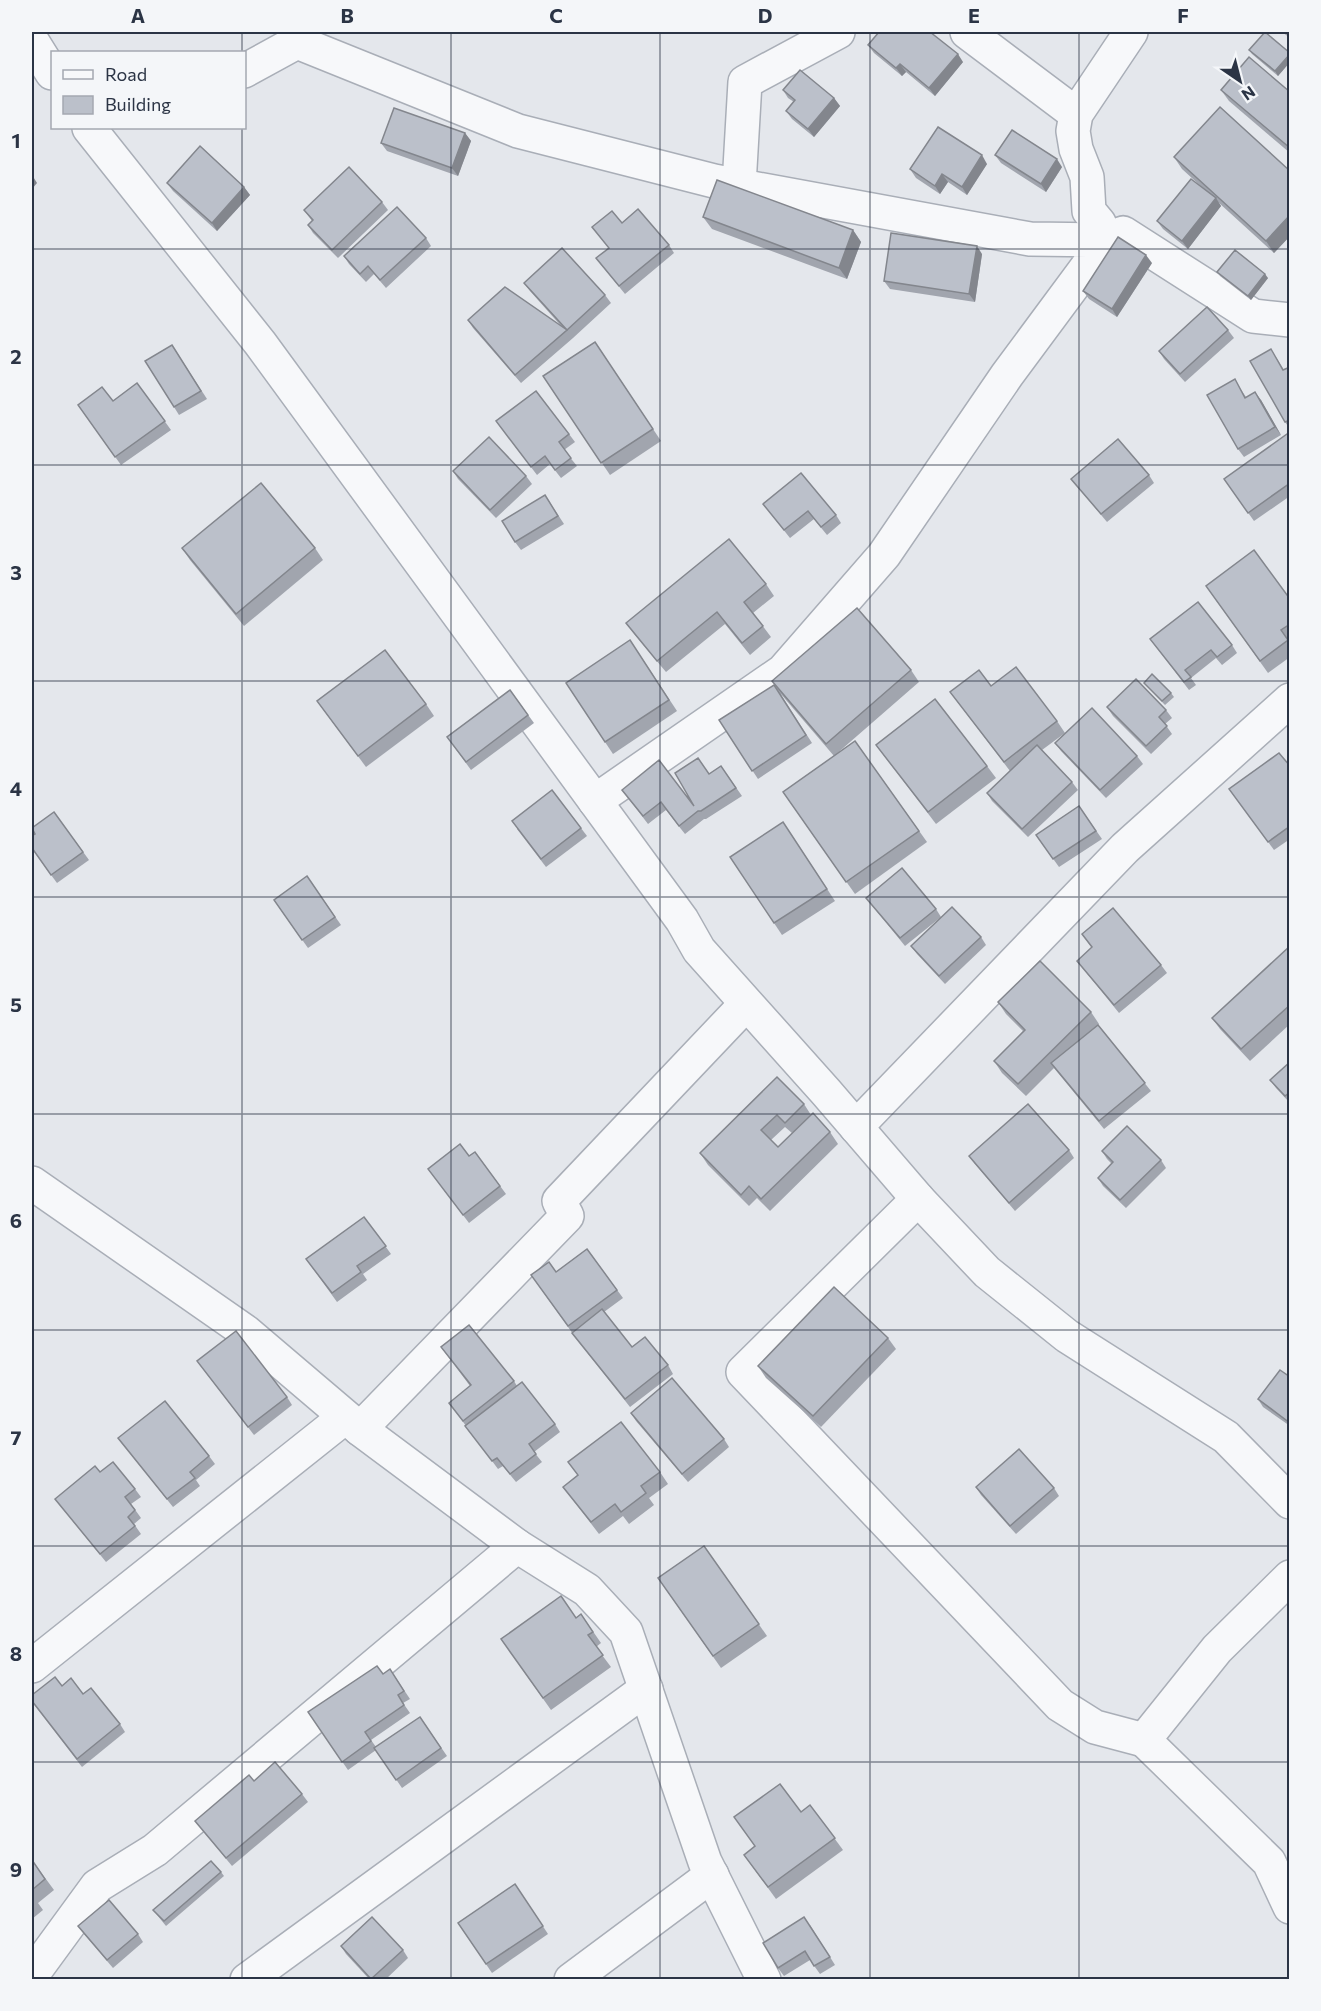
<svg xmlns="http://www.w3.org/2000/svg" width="1321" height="2011" font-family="Commissioner,sans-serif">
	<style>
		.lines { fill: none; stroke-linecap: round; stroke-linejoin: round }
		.minor-casing { stroke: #a9aeb7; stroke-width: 36 }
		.minor { stroke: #f7f8fa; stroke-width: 33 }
		.wall { fill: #a1a5ae; fill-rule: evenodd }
		.shaded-wall { fill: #83868d }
		.building { fill: #bbc0ca; stroke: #83868d; stroke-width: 1.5 }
		.grid { fill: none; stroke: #2b3445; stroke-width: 1.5; stroke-opacity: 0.55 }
		.neatline { fill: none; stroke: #2b3445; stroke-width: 2 }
		.grid-label { font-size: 20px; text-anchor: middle; font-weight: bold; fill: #2b3445 }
	</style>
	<rect width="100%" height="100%" fill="#e4e7ec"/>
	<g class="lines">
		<defs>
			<g id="minor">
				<polyline points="967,32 1076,114"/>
				<polyline points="1131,32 1076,114 1073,131 1076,149 1087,177 1089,211 1099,223 1107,240 1123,233 1253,316 1290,320"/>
				<polyline points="32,41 52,73"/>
				<polyline points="244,71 297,42 518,131 714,181 1030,239 1107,240 1007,375 884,555 783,671 595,801"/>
				<polyline points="89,128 260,343 682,920 699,950 826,1092 918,1199 987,1272 1067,1336 1226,1437 1290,1502"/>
				<polyline points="739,185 745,82 838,32"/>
				<polyline points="856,1127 1125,848 1290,700"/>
				<polyline points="32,1183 246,1332 360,1429 517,1546 587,1590 626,1632 705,1862 764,1980"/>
				<polyline points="918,1199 743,1372 1060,1705 1095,1727 1144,1740 1217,1649 1290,1577"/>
				<polyline points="360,1429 567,1216 559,1201 746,1004"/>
				<polyline points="32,1666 345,1417"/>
				<polyline points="1144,1740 1269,1862 1290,1907"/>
				<polyline points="32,1975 97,1886 155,1850 517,1546"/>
				<polyline points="247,1980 646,1689"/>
				<polyline points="571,1980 712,1875"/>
			</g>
		</defs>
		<!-- minor casing -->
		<use href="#minor" class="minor-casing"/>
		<!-- minor -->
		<use href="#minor" class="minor"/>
	</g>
	<!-- wall -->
	<g class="wall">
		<polygon points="1282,32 1290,32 1290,38"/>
		<polygon points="868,45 963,62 935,96 906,72 902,76 874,53"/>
		<polygon points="1249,50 1290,53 1290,62 1278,76 1252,54"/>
		<polygon points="783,90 834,98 840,106 814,137 792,119 786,111 794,102 788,98"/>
		<polygon points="1221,90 1290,92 1290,153 1229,101"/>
		<polygon points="465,133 471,141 458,176 387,151 381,143"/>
		<polygon points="995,155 1062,167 1046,192 1001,163"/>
		<polygon points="1174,157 1290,171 1290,236 1274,253 1218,202 1221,206 1188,249 1163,229 1157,221 1205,190 1182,169"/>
		<polygon points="987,164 967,195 948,182 940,194 916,178 910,169"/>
		<polygon points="167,183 244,187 250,195 217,231 173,191"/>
		<polygon points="382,202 388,210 338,258 313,233 308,225 312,221 304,210"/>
		<polygon points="703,217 853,230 861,242 847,279 712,229"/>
		<polygon points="622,223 669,245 674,253 625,294 596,258 609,248 592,227"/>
		<polygon points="426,238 431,246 386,288 374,274 366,282 349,264 344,256"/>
		<polygon points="982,254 975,302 890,289 884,281"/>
		<polygon points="1152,263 1117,317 1089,299 1083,291"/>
		<polygon points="1217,272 1268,278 1251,300 1220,276"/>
		<polygon points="524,283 605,295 611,303 573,338 521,383 473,328 468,320 562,327 530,291"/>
		<polygon points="1228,330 1234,338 1185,382 1164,359 1159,351"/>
		<polygon points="595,342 661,441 610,475 543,376"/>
		<polygon points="172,345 207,399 179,415 174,407"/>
		<polygon points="1276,357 1284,370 1290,367 1290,429 1285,422"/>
		<polygon points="137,383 171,430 121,465 78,405 113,401"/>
		<polygon points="1240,388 1246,397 1261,400 1281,435 1244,457 1238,449"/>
		<polygon points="496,421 569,434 575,442 564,450 577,466 561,478 550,464 537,475"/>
		<polygon points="1290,438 1290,496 1254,521 1224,479"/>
		<polygon points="453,471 526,476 532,484 496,518 458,479"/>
		<polygon points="1149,475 1154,483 1107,522 1071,479"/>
		<polygon points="545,495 564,524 521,550 515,542"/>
		<polygon points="763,504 836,515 841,523 827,535 814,519 790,538"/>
		<polygon points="182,548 315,548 323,560 244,626 190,560"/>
		<polygon points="766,584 774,596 753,613 771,637 750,655 725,624 666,672 635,635 626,623"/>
		<polygon points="1206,586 1290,599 1290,657 1268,673"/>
		<polygon points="1150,639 1232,645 1237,653 1222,665 1216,658 1191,678 1196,685 1189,690"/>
		<polygon points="638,652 677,711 613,754 605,742"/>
		<polygon points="911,670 919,682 834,756 780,693 812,743 758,779 719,720 774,685"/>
		<polygon points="1144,683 1171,693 1174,697 1165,705"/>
		<polygon points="991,686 1057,721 1065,733 1042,750 1072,782 1078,790 1028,837 992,801 987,793 1010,771 950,692"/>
		<polygon points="510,690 534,723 471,770 447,737"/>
		<polygon points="317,701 426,704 434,716 366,767"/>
		<polygon points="1107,707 1166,710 1172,718 1165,724 1172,734 1151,754 1113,716"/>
		<polygon points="855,741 927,842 855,894 783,792"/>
		<polygon points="1055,743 1137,756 1143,764 1106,798 1061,751"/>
		<polygon points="876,745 987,766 996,778 936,824"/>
		<polygon points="721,766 742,796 706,819 704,819 685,834 666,810 648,824 622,790 694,806 709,774"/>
		<polygon points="1290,766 1290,839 1274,850 1229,789"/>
		<polygon points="552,790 587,836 546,867 517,829"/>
		<polygon points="1079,806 1102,839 1059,867 1036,835"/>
		<polygon points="54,812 89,860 57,883 32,849"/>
		<polygon points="791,834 835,901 782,935 774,923"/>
		<polygon points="307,876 341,925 308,948 274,900"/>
		<polygon points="866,898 936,909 941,917 905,946"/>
		<polygon points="1082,934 1161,965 1167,973 1119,1013 1077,961 1092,948"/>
		<polygon points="981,937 986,945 945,984 917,954 911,946"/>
		<polygon points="1290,946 1290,1024 1250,1061 1220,1029 1212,1018"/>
		<polygon points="998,1002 1091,1012 1099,1024 1098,1025 1151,1091 1104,1129 1054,1068 1026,1096 1002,1073 994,1061 1023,1031 1006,1014"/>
		<polygon points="1290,1062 1290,1103 1276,1088 1270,1080"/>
		<path d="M777,1077L804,1104L811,1115L830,1132L838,1144L770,1211L757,1198L749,1206L708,1165L700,1153ZM785,1127L792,1133L778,1147L771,1140Z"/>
		<polygon points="1069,1150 1074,1158 1015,1211 975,1164 969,1156"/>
		<polygon points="1102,1151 1161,1160 1166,1168 1126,1208 1103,1186 1098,1178 1112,1164 1107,1159"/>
		<polygon points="475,1152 506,1194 469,1223 428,1169 469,1156"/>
		<polygon points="364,1217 391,1254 363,1274 367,1280 337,1302 306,1259"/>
		<polygon points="587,1249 623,1298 604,1312 632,1347 668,1365 673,1374 630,1407 578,1341 531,1275 556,1272"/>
		<polygon points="888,1338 896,1349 821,1427 766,1378 758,1366"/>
		<polygon points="441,1347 514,1381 517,1386 555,1424 560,1432 534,1452 542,1462 516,1482 503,1466 498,1469 449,1403 470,1386"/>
		<polygon points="203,1369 287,1397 292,1405 254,1435"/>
		<polygon points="1290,1377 1290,1426 1263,1407 1258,1399"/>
		<polygon points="631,1413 724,1439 729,1447 688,1482 636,1421"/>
		<polygon points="118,1438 209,1456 215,1464 196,1480 200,1486 173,1507"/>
		<polygon points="568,1462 660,1472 668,1484 649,1498 654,1505 629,1524 623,1516 599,1534 563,1487 578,1475"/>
		<polygon points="100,1472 135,1489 141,1497 131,1504 141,1518 134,1524 141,1534 106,1562 55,1499"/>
		<polygon points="976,1487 1054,1488 1059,1496 1016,1534 981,1495"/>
		<polygon points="704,1546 767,1636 721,1668 658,1578"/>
		<polygon points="581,1614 601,1643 596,1647 611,1667 551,1710 501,1639 576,1618"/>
		<polygon points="390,1669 410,1699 403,1703 410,1713 371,1740 376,1747 420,1717 447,1756 402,1788 376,1750 348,1770 308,1712 383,1674"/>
		<polygon points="62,1686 83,1694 120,1724 125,1732 82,1767 32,1702"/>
		<polygon points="254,1781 302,1794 308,1802 232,1866 195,1821"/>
		<polygon points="810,1805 843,1850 776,1899 744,1855"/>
		<polygon points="32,1860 54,1890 38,1903 43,1910 32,1919"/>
		<polygon points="221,1872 224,1876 166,1926 153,1910"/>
		<polygon points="515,1884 548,1934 492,1973 458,1923"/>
		<polygon points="810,1925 835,1965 820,1974 810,1960 784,1976 778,1968"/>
		<polygon points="78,1926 138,1934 143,1942 113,1968 84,1934"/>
		<polygon points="341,1946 403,1950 408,1958 385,1980 370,1980 346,1954"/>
	</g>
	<!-- shaded-wall -->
	<g class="shaded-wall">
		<polygon points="958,54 963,62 935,96 929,88"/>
		<polygon points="1290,54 1290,62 1278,76 1275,71"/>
		<polygon points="900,64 906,72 902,76 896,68"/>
		<polygon points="834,98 840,106 814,137 808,129"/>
		<polygon points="465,133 471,141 458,176 452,168"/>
		<polygon points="982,155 987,164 967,195 962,187"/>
		<polygon points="1057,159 1062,167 1046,192 1041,184"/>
		<polygon points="942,174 948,182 940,194 935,186"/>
		<polygon points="32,175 37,183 32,189"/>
		<polygon points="244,187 250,195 217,231 212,223"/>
		<polygon points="1216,198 1221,206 1188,249 1182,241"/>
		<polygon points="1290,215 1290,236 1274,253 1266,241"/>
		<polygon points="853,230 861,242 847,279 839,268"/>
		<polygon points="977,246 982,254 975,302 969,294"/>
		<polygon points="1146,255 1152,263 1117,317 1112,309"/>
		<polygon points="1265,274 1268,278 1251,300 1248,296"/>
		<polygon points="1255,392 1261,400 1281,435 1275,427"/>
	</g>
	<!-- building -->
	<g class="building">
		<polygon points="879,32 930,32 958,54 929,88 900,64 896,68 868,45"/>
		<polygon points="1265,32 1290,53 1290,54 1275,71 1249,50"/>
		<polygon points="1249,57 1290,92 1290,148 1221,90"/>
		<polygon points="800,70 834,98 808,129 786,111 795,100 783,90"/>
		<polygon points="1220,107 1290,171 1290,215 1266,241 1174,157"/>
		<polygon points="394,108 465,133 452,168 381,143"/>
		<polygon points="938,127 982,155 962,187 942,174 935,186 910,169"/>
		<polygon points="1012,130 1057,159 1041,184 995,155"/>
		<polygon points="200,146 244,187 212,223 167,183"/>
		<polygon points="349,167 382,202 332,250 308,225 313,220 304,210"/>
		<polygon points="1191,179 1216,198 1182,241 1157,221"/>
		<polygon points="717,180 853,230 839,268 703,217"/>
		<polygon points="397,207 426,238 380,280 368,266 360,274 344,256"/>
		<polygon points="638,209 669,245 619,286 596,258 609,248 592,227 612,211 622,223"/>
		<polygon points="891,233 977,246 969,294 884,281"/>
		<polygon points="1118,237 1146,255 1112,309 1083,291"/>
		<polygon points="562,248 605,295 567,330 524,283"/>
		<polygon points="1235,250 1265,274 1248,296 1217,272"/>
		<polygon points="505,287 567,330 515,375 468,320"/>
		<polygon points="1207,307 1228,330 1180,374 1159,351"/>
		<polygon points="595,342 653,429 601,463 543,376"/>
		<polygon points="172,345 201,391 174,407 145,361"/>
		<polygon points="1271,349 1283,370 1290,367 1290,420 1285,422 1250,361"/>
		<polygon points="1235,379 1245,398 1255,392 1275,427 1238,449 1207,395"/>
		<polygon points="137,383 165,421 115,457 78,405 102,387 113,401"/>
		<polygon points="536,391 569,434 559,442 571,458 555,470 545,456 531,467 496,421"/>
		<polygon points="1287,434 1290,438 1290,483 1248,513 1224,479"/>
		<polygon points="489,437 526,476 490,510 453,471"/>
		<polygon points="1118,439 1149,475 1101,514 1071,479"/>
		<polygon points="801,473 836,515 821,527 808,511 784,530 763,504"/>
		<polygon points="261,483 315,548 236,614 182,548"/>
		<polygon points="545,495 558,516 515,542 502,521"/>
		<polygon points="729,539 766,584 744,602 763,626 742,643 717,612 657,661 626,623"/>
		<polygon points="1254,550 1290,599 1290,624 1281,630 1288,640 1260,661 1206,586"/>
		<polygon points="1198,602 1232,645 1217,657 1211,650 1185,670 1191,677 1184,682 1150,639"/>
		<polygon points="857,608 911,670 826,744 772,681"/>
		<polygon points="630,640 669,700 605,742 566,683"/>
		<polygon points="385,650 426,704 358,756 317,701"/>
		<polygon points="1016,667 1057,721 1004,762 950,692 979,670 991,686"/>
		<polygon points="1152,674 1171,693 1162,701 1144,683"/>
		<polygon points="1136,679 1166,710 1159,717 1167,726 1146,746 1107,707"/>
		<polygon points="774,685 806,735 752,771 719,720"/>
		<polygon points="510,690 528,715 466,762 447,737"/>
		<polygon points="935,699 987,766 928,812 876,745"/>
		<polygon points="1092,708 1137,756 1100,790 1055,743"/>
		<polygon points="855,741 919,831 846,882 783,792"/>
		<polygon points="1037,745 1072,782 1022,829 987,793"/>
		<polygon points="1279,753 1290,766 1290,826 1268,842 1229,789"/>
		<polygon points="698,758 709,774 721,766 736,788 701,811 698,811 679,826 661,802 643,816 622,790 659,760 694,806 675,773"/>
		<polygon points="552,790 581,828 541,859 512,821"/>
		<polygon points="1079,806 1096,831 1053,859 1036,835"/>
		<polygon points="54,812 83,852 51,875 32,848 32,836 35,834 32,828"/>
		<polygon points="783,822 827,889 774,923 730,857"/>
		<polygon points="902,868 936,909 900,938 866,898"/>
		<polygon points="307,876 335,917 302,940 274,900"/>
		<polygon points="952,907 981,937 939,976 911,946"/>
		<polygon points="1113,908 1161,965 1114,1005 1077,961 1092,947 1082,934"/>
		<polygon points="1290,946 1290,1005 1241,1049 1212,1018"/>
		<polygon points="1040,961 1091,1012 1018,1084 994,1061 1025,1030 998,1002"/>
		<polygon points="1098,1025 1145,1083 1099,1121 1051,1063"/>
		<polygon points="1290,1062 1290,1092 1285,1096 1270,1080"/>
		<polygon points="777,1077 804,1104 785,1123 777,1115 761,1130 778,1147 813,1113 830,1132 761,1199 749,1186 741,1195 700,1153"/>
		<polygon points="1028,1104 1069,1150 1009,1203 969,1156"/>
		<polygon points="1127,1126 1161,1160 1120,1200 1098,1178 1113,1162 1102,1151"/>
		<polygon points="460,1144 469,1156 475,1152 500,1186 463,1215 428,1169"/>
		<polygon points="364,1217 386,1246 357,1266 361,1272 332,1293 306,1259"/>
		<polygon points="587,1249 617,1290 568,1326 531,1275 549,1262 556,1272"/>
		<polygon points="834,1287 888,1338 813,1416 758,1366"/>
		<polygon points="602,1309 632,1347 645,1337 668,1365 625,1399 572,1333"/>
		<polygon points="469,1325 514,1381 463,1421 449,1403 471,1385 441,1347"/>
		<polygon points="236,1331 287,1397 248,1427 197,1361"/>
		<polygon points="1280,1370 1290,1377 1290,1423 1258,1399"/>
		<polygon points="672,1378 724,1439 682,1474 631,1413"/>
		<polygon points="522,1382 555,1424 529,1444 536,1454 510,1474 497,1458 492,1461 465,1426"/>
		<polygon points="165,1401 209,1456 190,1472 195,1478 167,1499 118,1438"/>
		<polygon points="621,1422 660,1472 641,1486 646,1493 621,1512 615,1504 591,1522 563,1487 578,1475 568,1462"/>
		<polygon points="1019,1449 1054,1488 1010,1526 976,1487"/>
		<polygon points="113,1462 135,1489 125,1497 135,1510 128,1517 135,1526 100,1554 55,1499 95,1466 100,1472"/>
		<polygon points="704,1546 759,1624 713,1656 658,1578"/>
		<polygon points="561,1596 576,1618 581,1614 593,1632 588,1635 603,1655 543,1698 501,1639"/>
		<polygon points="377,1666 383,1674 390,1669 404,1691 398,1695 404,1705 365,1732 371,1741 342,1762 308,1712"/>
		<polygon points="55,1677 62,1686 71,1678 83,1694 91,1688 120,1724 77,1759 32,1701 32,1695"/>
		<polygon points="420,1717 441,1748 396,1780 374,1748"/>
		<polygon points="275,1762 302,1794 226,1858 195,1821 249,1775 254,1781"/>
		<polygon points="780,1784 801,1812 810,1805 835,1838 768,1887 744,1855 755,1846 734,1817"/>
		<polygon points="32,1860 45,1879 32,1890"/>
		<polygon points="211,1861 221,1872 164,1921 153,1910"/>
		<polygon points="515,1884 543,1926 486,1964 458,1923"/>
		<polygon points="109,1900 138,1934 107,1960 78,1926"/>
		<polygon points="372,1917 403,1950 371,1979 341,1946"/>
		<polygon points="804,1917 830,1957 814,1966 805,1951 778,1968 763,1943"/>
	</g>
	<!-- grid -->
	<path class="grid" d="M242,32V52M451,32V1980M660,32V1980M870,32V1980M1079,32V1980M242,128V1980M32,249H1290M32,465H1290M32,681H1290M32,897H1290M32,1114H1290M32,1330H1290M32,1546H1290M32,1762H1290"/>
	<!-- border -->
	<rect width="1321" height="2011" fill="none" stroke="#f4f6f9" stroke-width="66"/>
	<!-- legend -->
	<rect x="51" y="51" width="195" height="78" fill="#f4f6f9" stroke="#a4a8b1" stroke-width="1.5"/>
	<rect x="63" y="70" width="30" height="9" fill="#f7f8fa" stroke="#a4a8b1" stroke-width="1.5"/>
	<text x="105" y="81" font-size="18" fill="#2b3445">Road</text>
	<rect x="63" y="96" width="30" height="18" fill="#bbc0ca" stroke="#a4a8b1" stroke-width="1.5"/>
	<text x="105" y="111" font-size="18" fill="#2b3445">Building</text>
	<!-- north arrow -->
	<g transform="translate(1240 81) rotate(145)" stroke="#f4f6f9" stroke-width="4.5" paint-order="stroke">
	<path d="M0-4.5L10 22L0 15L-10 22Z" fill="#2b3445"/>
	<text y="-9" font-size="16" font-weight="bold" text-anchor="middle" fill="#2b3445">N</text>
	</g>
	<rect x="33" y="33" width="1255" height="1945" class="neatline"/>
	<g class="grid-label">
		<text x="138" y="23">A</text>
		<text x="347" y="23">B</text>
		<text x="556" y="23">C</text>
		<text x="765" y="23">D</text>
		<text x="974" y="23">E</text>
		<text x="1183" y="23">F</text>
		<text x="16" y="148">1</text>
		<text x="16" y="364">2</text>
		<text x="16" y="580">3</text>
		<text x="16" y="796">4</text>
		<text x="16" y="1012">5</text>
		<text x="16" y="1228">6</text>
		<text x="16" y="1445">7</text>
		<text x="16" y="1661">8</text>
		<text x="16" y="1877">9</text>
	</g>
</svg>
